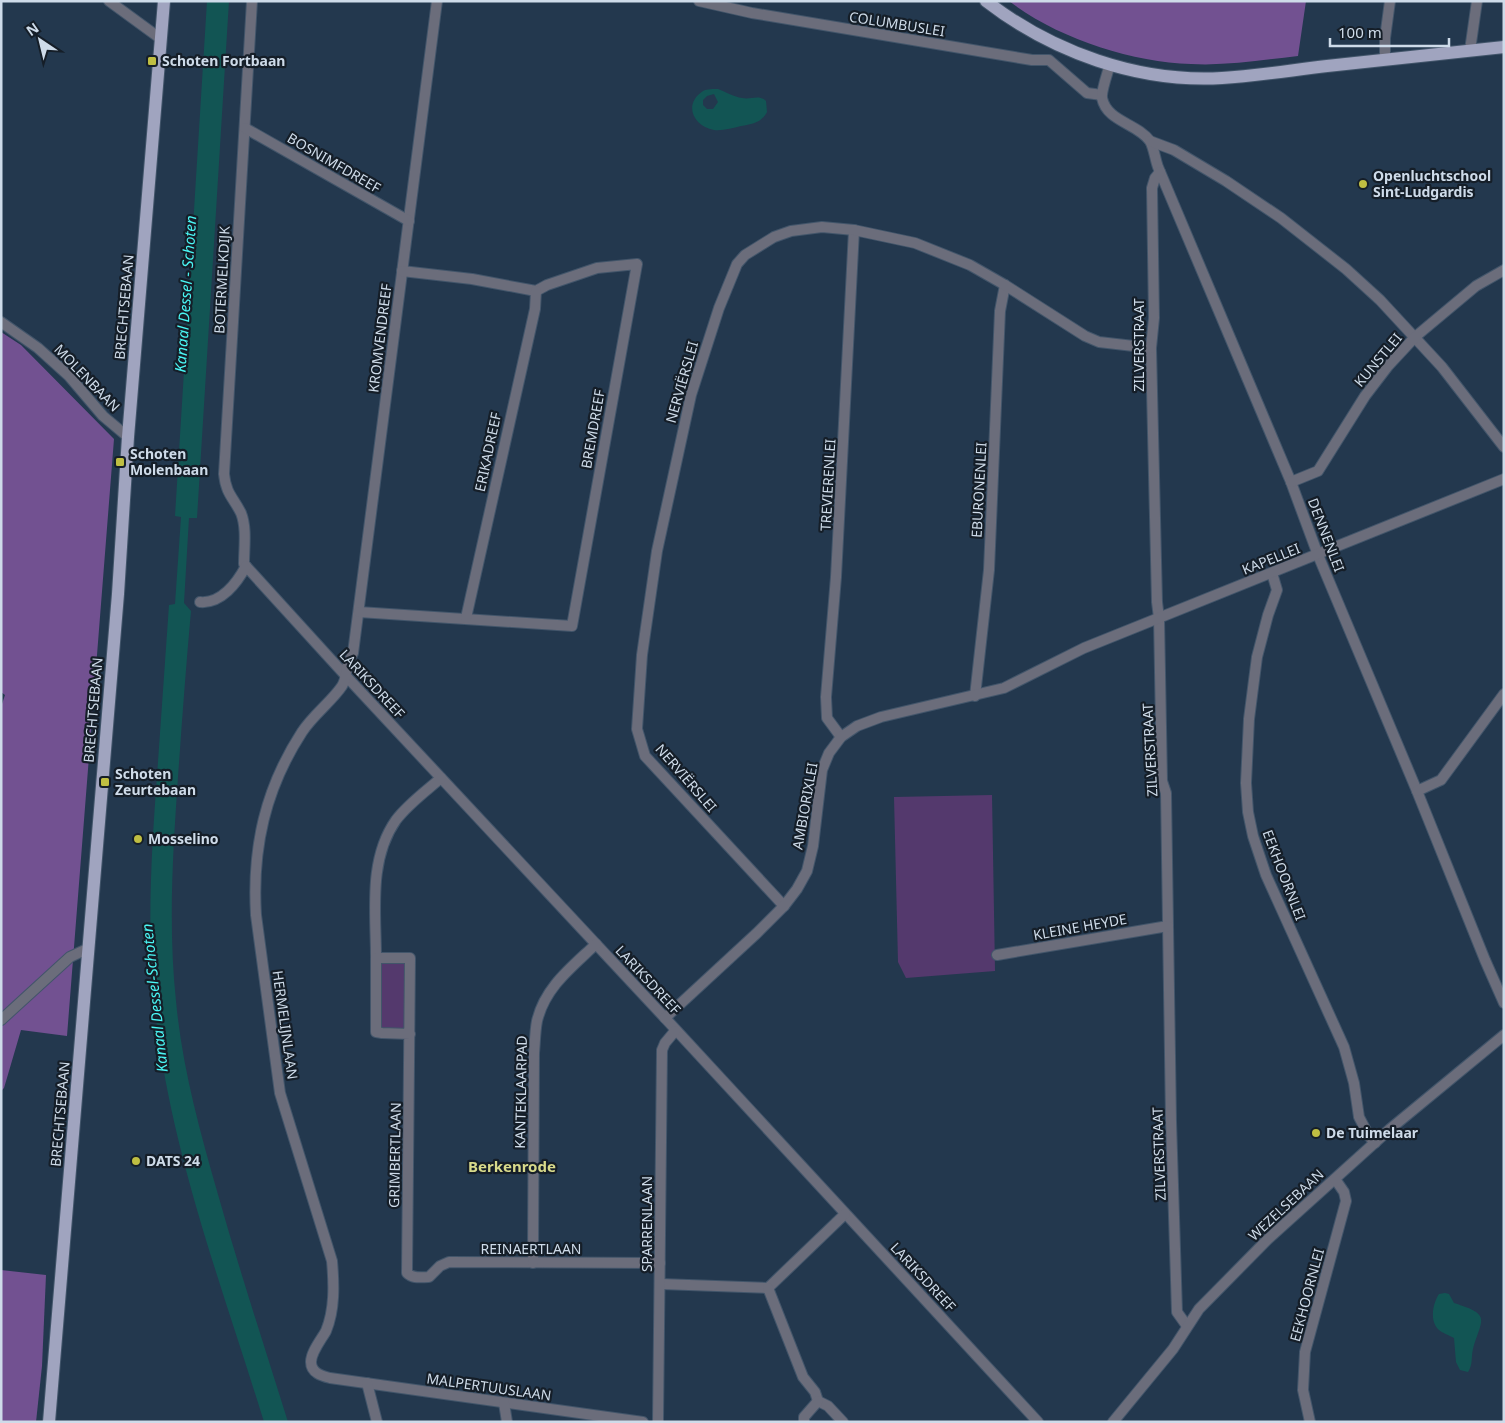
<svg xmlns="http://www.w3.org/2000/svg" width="1505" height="1423" font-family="'Noto Sans',sans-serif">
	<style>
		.green { fill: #54396d }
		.forest { fill: #725191 }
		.water { fill: #125554; fill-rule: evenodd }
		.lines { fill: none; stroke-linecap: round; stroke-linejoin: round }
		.minor-casing { stroke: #42556a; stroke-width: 12 }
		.major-casing { stroke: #42556a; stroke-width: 14 }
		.minor { stroke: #6b6d7b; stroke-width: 10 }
		.major { stroke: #a0a4bf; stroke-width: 12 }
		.poi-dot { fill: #bfbe42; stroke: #151e28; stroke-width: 2 }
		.labels { text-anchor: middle; stroke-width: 4.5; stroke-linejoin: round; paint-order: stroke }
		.street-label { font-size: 14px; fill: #cedbe9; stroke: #151e28 }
		.poi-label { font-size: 14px; font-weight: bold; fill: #cedbe9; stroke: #151e28; text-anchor: start }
		.water-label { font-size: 15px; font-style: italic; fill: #4af6f4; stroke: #151e28 }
		.neighbourhood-label { font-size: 15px; font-weight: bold; fill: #d8da8b; stroke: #151e28 }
	</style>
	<rect width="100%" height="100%" fill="#23384e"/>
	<!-- green -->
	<g class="green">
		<polygon points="992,795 995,971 906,978 898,962 894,797"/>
		<polygon points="405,961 407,1030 381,1031 378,963"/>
	</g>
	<!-- forest -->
	<g class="forest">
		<path d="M1009,1H1306L1298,56C1262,60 1226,66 1191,64C1131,62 1057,38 1009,1Z"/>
		<polygon points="1,332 21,345 114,439 67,1036 21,1030 4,1088 1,1091 1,707 5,695 1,692"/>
		<polygon points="1,1270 46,1275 42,1366 36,1422 1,1422"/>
	</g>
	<!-- water -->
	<g class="water">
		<path d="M207,1H229L198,502L197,518H189L184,603L191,611C186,666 182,721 178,777C173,851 168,926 176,1001C182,1066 199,1128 217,1191C239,1269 264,1345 288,1422H264C219,1276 162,1130 152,976C148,909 152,843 157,776C161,719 165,662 169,605L175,604L181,517L175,516Z"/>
		<path d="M718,89C726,92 734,97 742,98C751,100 759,94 766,101L767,112C761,123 752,124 741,126C732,128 723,131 714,130C693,126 683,104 703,91C707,89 714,89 718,89ZM714,94L718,102L713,109H707L703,105V100L707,96Z"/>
		<path d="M1445,1293L1449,1294L1454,1303C1492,1315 1482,1318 1473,1349C1471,1357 1473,1365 1468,1372L1460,1370L1456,1362L1454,1338C1449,1335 1442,1333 1439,1330C1429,1321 1433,1303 1439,1294Z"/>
	</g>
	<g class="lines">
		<defs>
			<g id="minor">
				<polyline points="109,1 161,39"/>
				<path d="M252,1L224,474C226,494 233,497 241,513C247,528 244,548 244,564L346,676L665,1018L1038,1422"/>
				<path d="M437,1L353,653C351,658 348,662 347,667C346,673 346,680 342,686C332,701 313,715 302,732C265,789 252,848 256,915L280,1093L332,1261C334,1284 335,1309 326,1331C321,1340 311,1352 311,1362C311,1373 322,1376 330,1378L643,1422"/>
				<polyline points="699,1 752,13 1032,60 1049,60 1087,93 1102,95"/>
				<polyline points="1470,50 1477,1"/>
				<polyline points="1385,60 1385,38 1390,1"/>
				<path d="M1110,64C1108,72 1101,91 1102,98C1107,122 1137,123 1150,141C1154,148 1155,159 1158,167L1291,482L1318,555L1417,791L1485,960L1504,1003"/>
				<polyline points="245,128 409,221"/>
				<polyline points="1150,141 1174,150 1226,181 1281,218 1346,269 1380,300 1442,367 1504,447"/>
				<polyline points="1160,172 1155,178 1152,188 1154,318 1151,348 1157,602 1159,618 1162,781 1166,793 1171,1121 1177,1312 1187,1326"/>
				<polyline points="1,322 38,348 69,376 103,416 128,437"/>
				<polyline points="1291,482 1318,471 1365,396 1388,366 1415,337 1476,286 1504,270"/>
				<polyline points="1272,573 1277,590 1268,615 1257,657 1249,719 1246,783 1248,812 1253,836 1266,875 1344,1047 1354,1083 1359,1117 1369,1136 1375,1143"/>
				<path d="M200,602C221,604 237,583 246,566"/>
				<polyline points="359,612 572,626 637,264 597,268 547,285 536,291 472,279 402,271"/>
				<polyline points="466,618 535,309 536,291"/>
				<polyline points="975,696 989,570 1000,311 1005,285"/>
				<polyline points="841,737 827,718 826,697 836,577 854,230"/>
				<polyline points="1417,791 1441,780 1504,694"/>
				<polyline points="784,906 645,756 637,729 642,655 657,551 691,395 719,308 737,264 745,255 774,237 791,231 822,227 854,230 915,243 970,265 1005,285 1085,336 1099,342 1151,348"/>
				<polyline points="997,955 1168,926"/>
				<path d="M376,958C376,912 368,860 396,820C408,804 426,791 441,778"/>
				<polyline points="665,1018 757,933 784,906 797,889 807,871 813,846 822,770 829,753 841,737 857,726 881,717 1004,688 1084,648 1504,479"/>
				<polyline points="1,1020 70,957 89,948"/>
				<path d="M410,1034L382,1033L376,1032V958H410L407,1273C413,1279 421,1277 429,1277L440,1266L449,1262L660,1263"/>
				<path d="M533,1263L534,1053C535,1043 535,1031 537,1021C545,987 572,967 596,944"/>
				<polyline points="661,1284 768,1288 845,1214"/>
				<polyline points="768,1288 803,1377 815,1392 818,1401 828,1406 843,1422"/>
				<polyline points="367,1383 377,1422"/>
				<polyline points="504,1403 507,1422"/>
				<polyline points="658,1422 662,1050 665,1043 675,1031"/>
				<polyline points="804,1422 804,1417 818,1401"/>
				<polyline points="1113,1422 1173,1349 1199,1309 1268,1239 1390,1129 1504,1035"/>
				<polyline points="1310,1422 1303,1390 1305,1352 1346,1201 1344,1192 1335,1179"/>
			</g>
			<g id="major">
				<path d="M986,1C1052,52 1138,83 1222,78C1257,76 1292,70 1327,66C1386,60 1445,53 1504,47"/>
				<polyline points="49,1422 118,594 128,437 164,1"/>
			</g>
		</defs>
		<!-- minor casing -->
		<use href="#minor" class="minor-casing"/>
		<!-- major casing -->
		<use href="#major" class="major-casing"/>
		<!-- minor -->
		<use href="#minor" class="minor"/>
		<!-- major -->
		<use href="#major" class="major"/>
	</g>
	<!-- markers -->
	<g class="poi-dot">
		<rect x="147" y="56" width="10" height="10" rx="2.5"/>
		<circle cx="1363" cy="184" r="5"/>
		<rect x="115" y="457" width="10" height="10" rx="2.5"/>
		<rect x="100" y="777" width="10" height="10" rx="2.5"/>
		<circle cx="138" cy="839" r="5"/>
		<circle cx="1316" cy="1133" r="5"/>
		<circle cx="136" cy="1161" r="5"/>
	</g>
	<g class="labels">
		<!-- street labels -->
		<g class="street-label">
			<text transform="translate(897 24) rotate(9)" y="5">COLUMBUSLEI</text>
			<text transform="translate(334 163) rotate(30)" y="5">BOSNIMFDREEF</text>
			<text transform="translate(222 280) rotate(-87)" y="5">BOTERMELKDIJK</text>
			<text transform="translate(124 307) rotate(-85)" y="5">BRECHTSEBAAN</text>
			<text transform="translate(380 338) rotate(-83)" y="5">KROMVENDREEF</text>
			<text transform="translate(1139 345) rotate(-90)" y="5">ZILVERSTRAAT</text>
			<text transform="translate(1378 360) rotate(-50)" y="5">KUNSTLEI</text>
			<text transform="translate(87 378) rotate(46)" y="5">MOLENBAAN</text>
			<text transform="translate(682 382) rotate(-74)" y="5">NERVIËRSLEI</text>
			<text transform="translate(593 429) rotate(-80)" y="5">BREMDREEF</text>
			<text transform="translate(488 452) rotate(-78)" y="5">ERIKADREEF</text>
			<text transform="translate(828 485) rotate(-87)" y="5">TREVIERENLEI</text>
			<text transform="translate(979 490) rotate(-87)" y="5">EBURONENLEI</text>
			<text transform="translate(1326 535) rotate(69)" y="5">DENNENLEI</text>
			<text transform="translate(1271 559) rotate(-22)" y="5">KAPELLEI</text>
			<text transform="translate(372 684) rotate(47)" y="5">LARIKSDREEF</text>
			<text transform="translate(93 710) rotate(-85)" y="5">BRECHTSEBAAN</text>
			<text transform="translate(1150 750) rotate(-93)" y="5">ZILVERSTRAAT</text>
			<text transform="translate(686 778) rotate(49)" y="5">NERVIËRSLEI</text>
			<text transform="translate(805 806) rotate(-80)" y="5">AMBIORIXLEI</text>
			<text transform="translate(1284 875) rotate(69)" y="5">EEKHOORNLEI</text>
			<text transform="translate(1080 927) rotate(-10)" y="5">KLEINE HEYDE</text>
			<text transform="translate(648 980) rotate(47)" y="5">LARIKSDREEF</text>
			<text transform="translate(285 1025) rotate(82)" y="5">HERMELIJNLAAN</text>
			<text transform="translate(521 1092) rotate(-89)" y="5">KANTEKLAARPAD</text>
			<text transform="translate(60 1114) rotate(-85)" y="5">BRECHTSEBAAN</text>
			<text transform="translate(1159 1154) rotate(-92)" y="5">ZILVERSTRAAT</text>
			<text transform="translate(395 1155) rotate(-89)" y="5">GRIMBERTLAAN</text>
			<text transform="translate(1286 1205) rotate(-43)" y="5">WEZELSEBAAN</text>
			<text transform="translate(647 1224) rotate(-90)" y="5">SPARRENLAAN</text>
			<text x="531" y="1254">REINAERTLAAN</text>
			<text transform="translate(923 1277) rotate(47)" y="5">LARIKSDREEF</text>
			<text transform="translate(1307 1295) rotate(-75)" y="5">EEKHOORNLEI</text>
			<text transform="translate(489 1387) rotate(8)" y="5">MALPERTUUSLAAN</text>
		</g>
		<!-- poi labels -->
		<g class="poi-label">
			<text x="162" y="66">Schoten Fortbaan</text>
			<text x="1373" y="181">Openluchtschool<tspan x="1373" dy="16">Sint-Ludgardis</tspan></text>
			<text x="130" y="459">Schoten<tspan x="130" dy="16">Molenbaan</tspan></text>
			<text x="115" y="779">Schoten<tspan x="115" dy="16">Zeurtebaan</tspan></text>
			<text x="148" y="844">Mosselino</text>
			<text x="1326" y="1138">De Tuimelaar</text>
			<text x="146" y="1166">DATS 24</text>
		</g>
		<!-- water labels -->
		<g class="water-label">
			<text transform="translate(186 294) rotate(-86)" y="5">Kanaal Dessel - Schoten</text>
			<text transform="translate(155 998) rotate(-96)" y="5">Kanaal Dessel-Schoten</text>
		</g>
		<!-- neighbourhood labels -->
		<g class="neighbourhood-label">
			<text x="512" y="1172">Berkenrode</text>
		</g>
	</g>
	<!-- border -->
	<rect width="1505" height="1423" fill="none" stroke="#cedbe9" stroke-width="5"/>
	<!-- north arrow -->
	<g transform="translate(40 40) rotate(325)" stroke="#151e28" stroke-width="4" paint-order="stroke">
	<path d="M0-4L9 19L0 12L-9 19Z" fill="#cedbe9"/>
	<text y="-8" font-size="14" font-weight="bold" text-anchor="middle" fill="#cedbe9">N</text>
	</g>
	<!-- scale -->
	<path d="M1330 38v8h119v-8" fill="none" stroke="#cedbe9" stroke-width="2.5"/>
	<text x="1338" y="38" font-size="15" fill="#cedbe9" stroke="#151e28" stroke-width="4" paint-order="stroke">100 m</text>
</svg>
